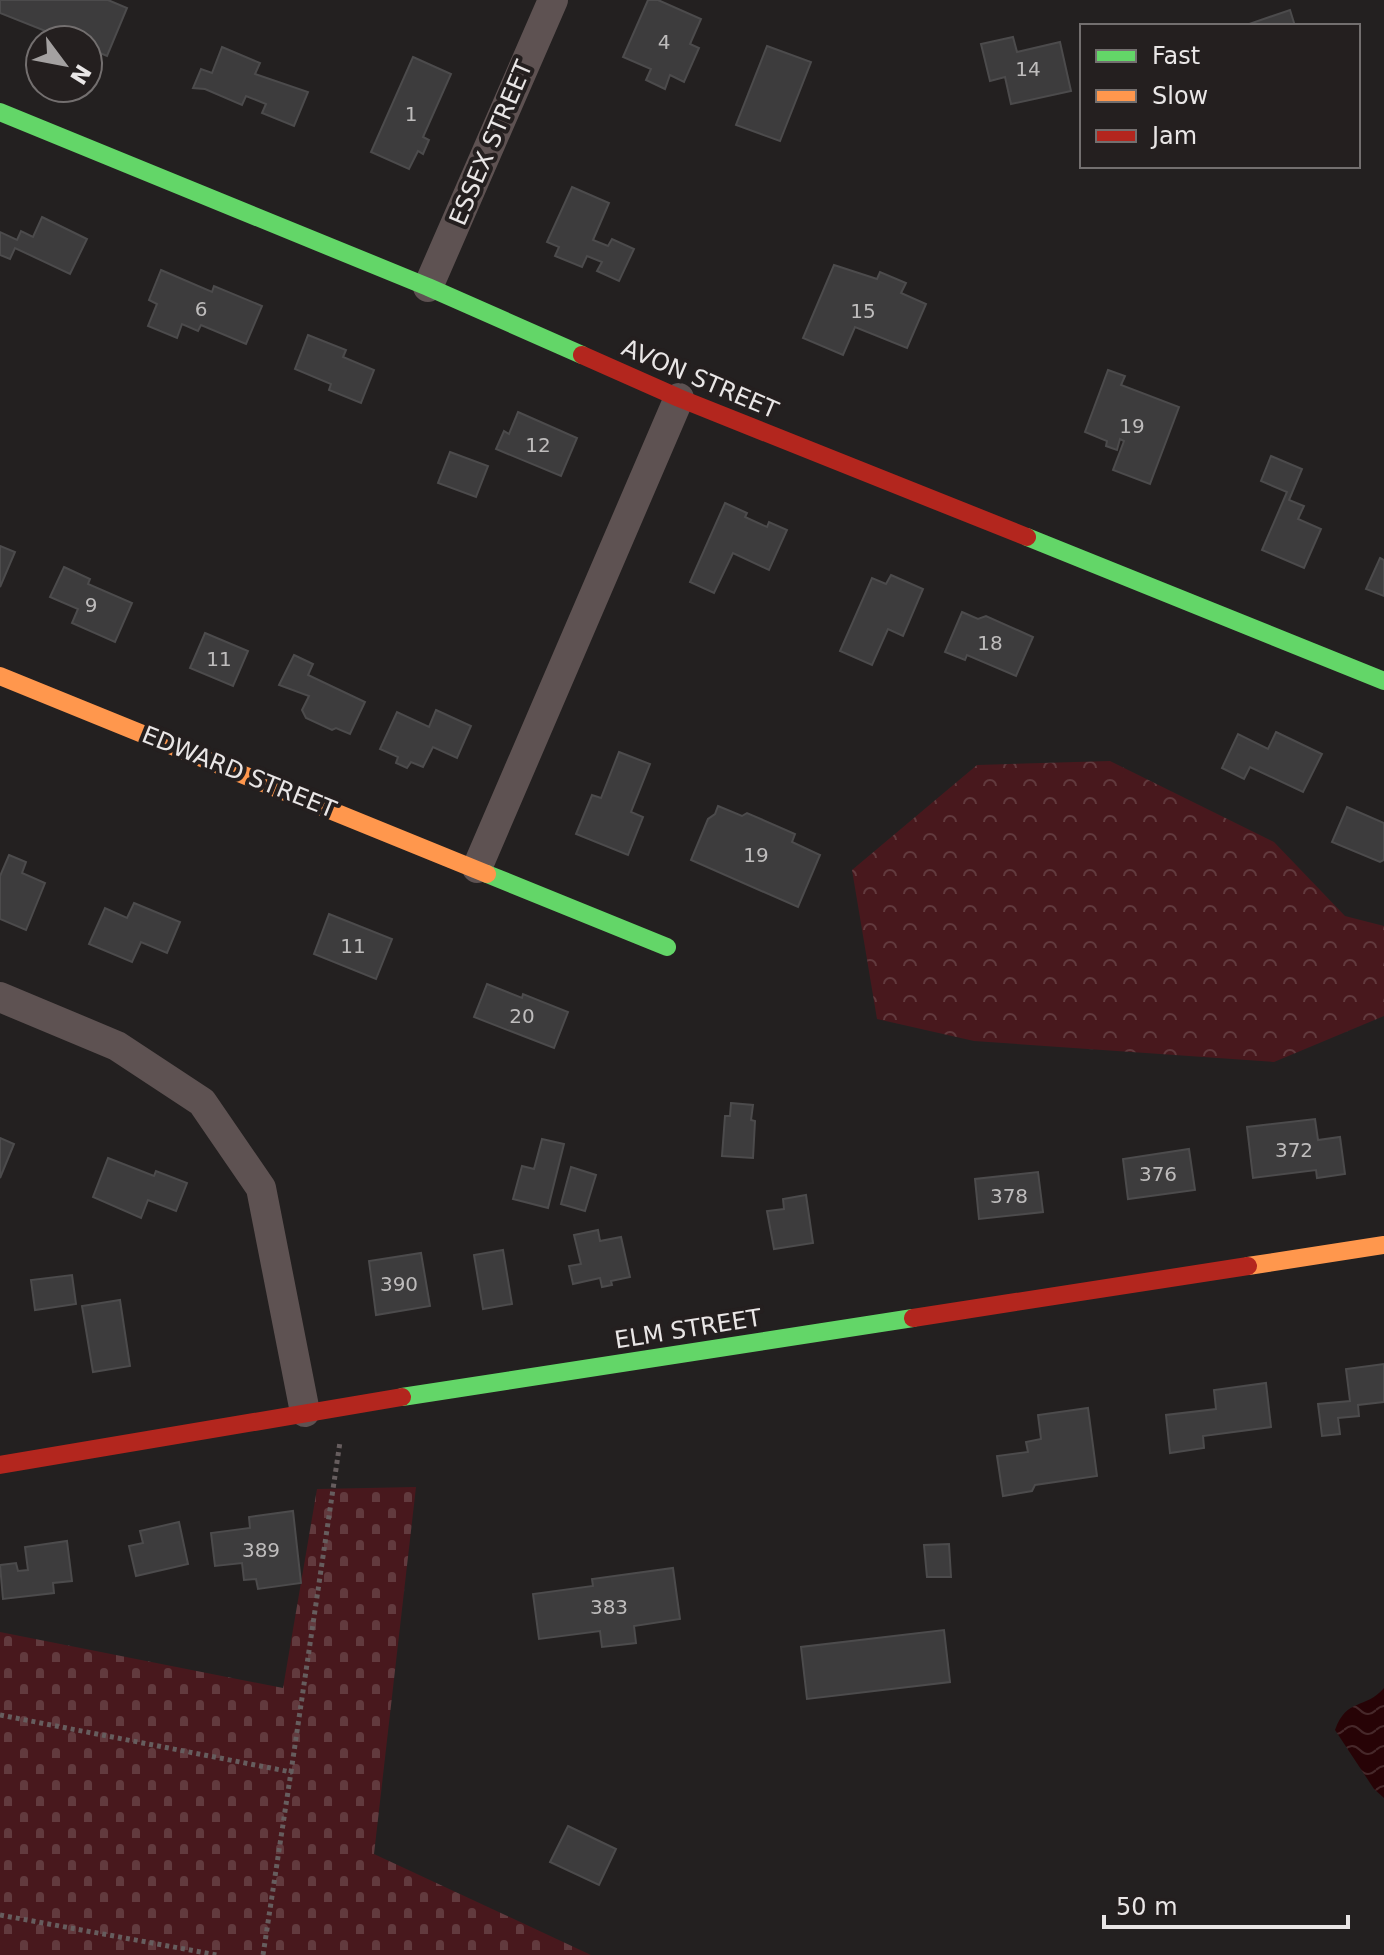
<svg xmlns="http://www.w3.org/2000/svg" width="1384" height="1955" font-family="'DejaVu Sans',sans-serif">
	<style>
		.forest { fill: url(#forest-crowns) }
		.cemetery { fill: url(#cemetery-stones) }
		.water { fill: url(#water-waves) }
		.building { fill: #3d3c3d; stroke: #4c4b4c; stroke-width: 2 }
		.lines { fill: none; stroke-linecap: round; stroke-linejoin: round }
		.path { stroke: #665d5e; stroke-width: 5; stroke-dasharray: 4 4; stroke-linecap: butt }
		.street { stroke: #5e5252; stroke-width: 30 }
		.fast { stroke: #63d668; stroke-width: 18 }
		.slow { stroke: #ff974d; stroke-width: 18 }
		.jam { stroke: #b3261e; stroke-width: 18 }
		.labels { text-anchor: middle; stroke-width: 8; stroke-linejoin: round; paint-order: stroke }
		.number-label { font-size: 20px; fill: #bebcbc }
		.street-label { font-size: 24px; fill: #e9e6e6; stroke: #241f1f }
	</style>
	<defs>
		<pattern id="forest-crowns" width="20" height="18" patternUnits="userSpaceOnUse" patternTransform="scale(2)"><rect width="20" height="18" fill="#48181d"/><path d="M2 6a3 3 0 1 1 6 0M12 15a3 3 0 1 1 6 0" fill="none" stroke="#623a3e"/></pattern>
		<pattern id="cemetery-stones" width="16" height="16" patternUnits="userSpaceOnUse" patternTransform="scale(2)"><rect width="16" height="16" fill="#48181d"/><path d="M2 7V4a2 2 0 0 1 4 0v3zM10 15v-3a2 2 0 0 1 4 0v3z" fill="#623a3e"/></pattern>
		<pattern id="water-waves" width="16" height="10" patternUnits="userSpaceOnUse" patternTransform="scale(2)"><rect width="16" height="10" fill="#270306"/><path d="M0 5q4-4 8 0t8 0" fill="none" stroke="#46282a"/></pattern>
	</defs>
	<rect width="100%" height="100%" fill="#232020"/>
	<!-- forest -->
	<polygon class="forest" points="1110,761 1274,842 1345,916 1384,926 1384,1016 1274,1062 974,1041 877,1019 852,870 977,765"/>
	<!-- cemetery -->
	<polygon class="cemetery" points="416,1487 374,1854 591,1955 0,1955 0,1632 283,1688 317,1489"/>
	<!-- water -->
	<path class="water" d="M1384,1688V1798L1374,1789L1335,1730C1347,1697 1365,1710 1384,1688Z"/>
	<!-- building -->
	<g class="building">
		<polygon points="0,0 108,0 127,8 107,56 88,48 88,40 68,40 0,13"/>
		<polygon points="648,0 658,0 701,19 690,44 699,48 684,82 670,75 665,89 646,80 651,69 623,57"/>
		<polygon points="1290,10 1295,26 1250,26 1249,24"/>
		<polygon points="1013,37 1017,52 1060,42 1071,91 1011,104 1005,77 990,81 981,44"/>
		<polygon points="767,46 811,62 780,141 736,125"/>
		<polygon points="222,47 260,63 255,74 308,92 294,126 262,113 266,104 246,96 242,105 205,89 193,88 201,69 212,73"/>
		<polygon points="413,57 451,74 423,137 429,140 423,154 418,151 409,169 371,152"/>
		<polygon points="572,187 609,203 593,240 608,246 612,239 634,249 619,281 597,271 602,262 587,256 582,267 555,256 559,247 547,242"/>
		<polygon points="42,217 87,239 70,274 15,248 10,259 0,255 0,232 17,240 21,231 33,237"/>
		<polygon points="834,265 877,279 880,272 906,283 901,293 926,304 907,348 855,327 843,355 803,338"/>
		<polygon points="161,270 212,292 214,286 262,306 246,344 201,325 198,331 182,324 177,338 148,326 157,304 149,300"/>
		<polygon points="308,335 346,350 343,357 374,370 361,403 329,390 331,384 295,369"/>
		<polygon points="1108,370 1125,376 1121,385 1179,407 1150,484 1113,470 1124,441 1120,439 1117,450 1106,446 1107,441 1085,432"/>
		<polygon points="518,412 577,438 561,476 496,449 504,431 509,434"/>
		<polygon points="450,452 488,466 476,497 438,483"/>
		<polygon points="1271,456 1302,469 1289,500 1304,506 1298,519 1321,529 1304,568 1262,550 1287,492 1261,481"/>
		<polygon points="725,503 747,513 745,517 767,527 769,522 787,530 769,570 733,553 714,593 690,582"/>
		<polygon points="0,546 15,552 0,587"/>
		<polygon points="1380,558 1384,560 1384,596 1366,589"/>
		<polygon points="64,567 90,579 88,584 132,603 115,642 72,623 78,609 50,597"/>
		<polygon points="891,575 923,589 903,636 888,629 872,665 840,651 872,578 886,584"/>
		<polygon points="962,612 978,619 986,616 1033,637 1016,676 967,655 965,660 945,652"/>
		<polygon points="205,633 248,651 233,686 190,668"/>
		<polygon points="294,655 313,664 308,675 365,702 350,734 336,728 332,730 306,718 302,710 309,696 279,685"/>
		<polygon points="436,710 471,726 457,758 433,747 423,767 411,762 407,768 396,763 398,757 380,749 397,712 429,727"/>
		<polygon points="1276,732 1322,754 1303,792 1250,767 1244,779 1222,768 1238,734 1268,749"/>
		<polygon points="619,752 650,764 631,812 643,817 628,855 576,834 592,795 601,798"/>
		<polygon points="718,806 742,816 747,813 795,834 792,842 820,855 798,907 691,860 708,819 715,814"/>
		<polygon points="1347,807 1384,823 1384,860 1380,862 1332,842"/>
		<polygon points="9,855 26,862 22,873 45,883 26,930 0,919 0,876"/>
		<polygon points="134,903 180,922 167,953 141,942 132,962 89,944 105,908 127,918"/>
		<polygon points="329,914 392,939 376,979 314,954"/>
		<polygon points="487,984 522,998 523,994 568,1012 554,1048 474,1017"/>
		<polygon points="731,1103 753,1105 751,1120 755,1121 753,1158 722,1156 725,1116 730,1116"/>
		<polygon points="1315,1119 1318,1140 1340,1137 1345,1174 1317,1178 1316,1170 1253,1178 1247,1127"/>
		<polygon points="0,1138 14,1144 0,1178"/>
		<polygon points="542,1139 564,1144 548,1208 513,1199 522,1166 534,1169"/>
		<polygon points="1189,1149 1195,1190 1128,1199 1123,1159"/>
		<polygon points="108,1158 154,1176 156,1171 187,1183 176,1211 148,1200 141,1218 93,1197"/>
		<polygon points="571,1167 596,1175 585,1211 561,1204"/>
		<polygon points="1038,1172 1043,1212 979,1219 975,1179"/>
		<polygon points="806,1195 813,1243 774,1249 767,1211 784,1209 783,1199"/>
		<polygon points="598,1230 600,1241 621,1237 630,1277 611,1281 612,1285 602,1287 600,1278 573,1284 569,1266 581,1264 574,1235"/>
		<polygon points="503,1250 512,1304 483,1309 474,1255"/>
		<polygon points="421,1253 430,1306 376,1315 369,1261"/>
		<polygon points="72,1275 76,1304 35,1310 31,1280"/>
		<polygon points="120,1300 130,1366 93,1372 82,1306"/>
		<polygon points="1384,1364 1384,1402 1358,1405 1359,1416 1338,1418 1340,1434 1322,1436 1318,1404 1350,1401 1346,1369"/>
		<polygon points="1266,1383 1271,1427 1203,1436 1204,1448 1170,1453 1166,1415 1216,1409 1214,1390"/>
		<polygon points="1088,1408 1097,1476 1035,1485 1032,1491 1003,1496 997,1456 1028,1452 1026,1442 1041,1439 1038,1415"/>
		<polygon points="293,1511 301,1583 258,1589 256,1579 244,1580 242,1563 215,1566 211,1533 250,1528 249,1517"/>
		<polygon points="179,1522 188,1564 136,1576 129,1546 143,1543 140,1531"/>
		<polygon points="67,1541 72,1581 53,1583 54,1593 3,1599 0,1565 16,1563 18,1571 28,1570 25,1547"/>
		<polygon points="949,1544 951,1577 927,1577 924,1545"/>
		<polygon points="673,1568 680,1619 634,1626 636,1643 602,1647 600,1631 539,1639 533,1594 593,1586 592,1579"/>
		<polygon points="944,1630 950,1682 807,1699 801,1647"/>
		<polygon points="568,1826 616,1849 599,1885 550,1862"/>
	</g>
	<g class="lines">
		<!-- path -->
		<g class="path">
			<polyline points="0,1715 291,1772 340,1442"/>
			<polyline points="0,1915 217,1955"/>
			<polyline points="263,1955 291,1772"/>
		</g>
		<!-- street -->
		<g class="street">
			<polyline points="428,287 553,0"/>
			<polyline points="477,868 679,398"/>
			<polyline points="0,997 117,1046 202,1102 261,1188 305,1412"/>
		</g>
		<!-- fast -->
		<g class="fast">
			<polyline points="0,112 428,287 582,355"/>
			<polyline points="1027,537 1384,681"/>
			<polyline points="487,874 667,947"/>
			<polyline points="402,1397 913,1318"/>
		</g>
		<!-- slow -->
		<g class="slow">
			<polyline points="0,676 487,874"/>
			<polyline points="1248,1266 1384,1245"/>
		</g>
		<!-- jam -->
		<g class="jam">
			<polyline points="582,355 679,398 1027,537"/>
			<polyline points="913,1318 1248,1266"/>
			<polyline points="0,1465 402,1397"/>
		</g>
	</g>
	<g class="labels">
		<!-- number labels -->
		<g class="number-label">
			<text x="664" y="49">4</text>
			<text x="1028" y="76">14</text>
			<text x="411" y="121">1</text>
			<text x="201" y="316">6</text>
			<text x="863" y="318">15</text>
			<text x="1132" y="433">19</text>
			<text x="538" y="452">12</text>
			<text x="91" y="612">9</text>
			<text x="990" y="650">18</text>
			<text x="219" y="666">11</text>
			<text x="756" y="862">19</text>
			<text x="353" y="953">11</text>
			<text x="522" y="1023">20</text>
			<text x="1294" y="1157">372</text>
			<text x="1158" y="1181">376</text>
			<text x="1009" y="1203">378</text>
			<text x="399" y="1291">390</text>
			<text x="261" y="1557">389</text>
			<text x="609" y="1614">383</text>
		</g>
		<!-- street labels -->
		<g class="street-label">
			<text transform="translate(491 143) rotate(-67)" y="8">ESSEX STREET</text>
			<text transform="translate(700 379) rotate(23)" y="8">AVON STREET</text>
			<text transform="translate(239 772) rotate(22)" y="8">EDWARD STREET</text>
			<text transform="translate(688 1329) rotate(-9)" y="8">ELM STREET</text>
		</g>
	</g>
	<!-- legend -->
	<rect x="1080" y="24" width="280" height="144" fill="#241f1f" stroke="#736f6f" stroke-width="2"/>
	<rect x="1096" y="50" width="40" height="12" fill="#63d668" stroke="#736f6f" stroke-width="2"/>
	<text x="1152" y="64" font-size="24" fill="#e9e6e6">Fast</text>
	<rect x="1096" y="90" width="40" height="12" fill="#ff974d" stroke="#736f6f" stroke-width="2"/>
	<text x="1152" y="104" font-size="24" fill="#e9e6e6">Slow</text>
	<rect x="1096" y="130" width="40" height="12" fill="#b3261e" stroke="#736f6f" stroke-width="2"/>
	<text x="1152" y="144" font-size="24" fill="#e9e6e6">Jam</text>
	<!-- north arrow -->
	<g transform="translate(64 64) rotate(122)"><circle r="38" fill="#241f1f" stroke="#736f6f" stroke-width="2"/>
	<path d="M0-6L14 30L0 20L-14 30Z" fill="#a4a1a1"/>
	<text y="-12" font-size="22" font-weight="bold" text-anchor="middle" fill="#e9e6e6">N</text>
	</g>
	<!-- scale -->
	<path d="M1104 1915v12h244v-12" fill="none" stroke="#e9e6e6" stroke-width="4"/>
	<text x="1116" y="1915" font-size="24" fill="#e9e6e6" stroke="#241f1f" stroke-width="6" paint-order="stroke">50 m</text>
</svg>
